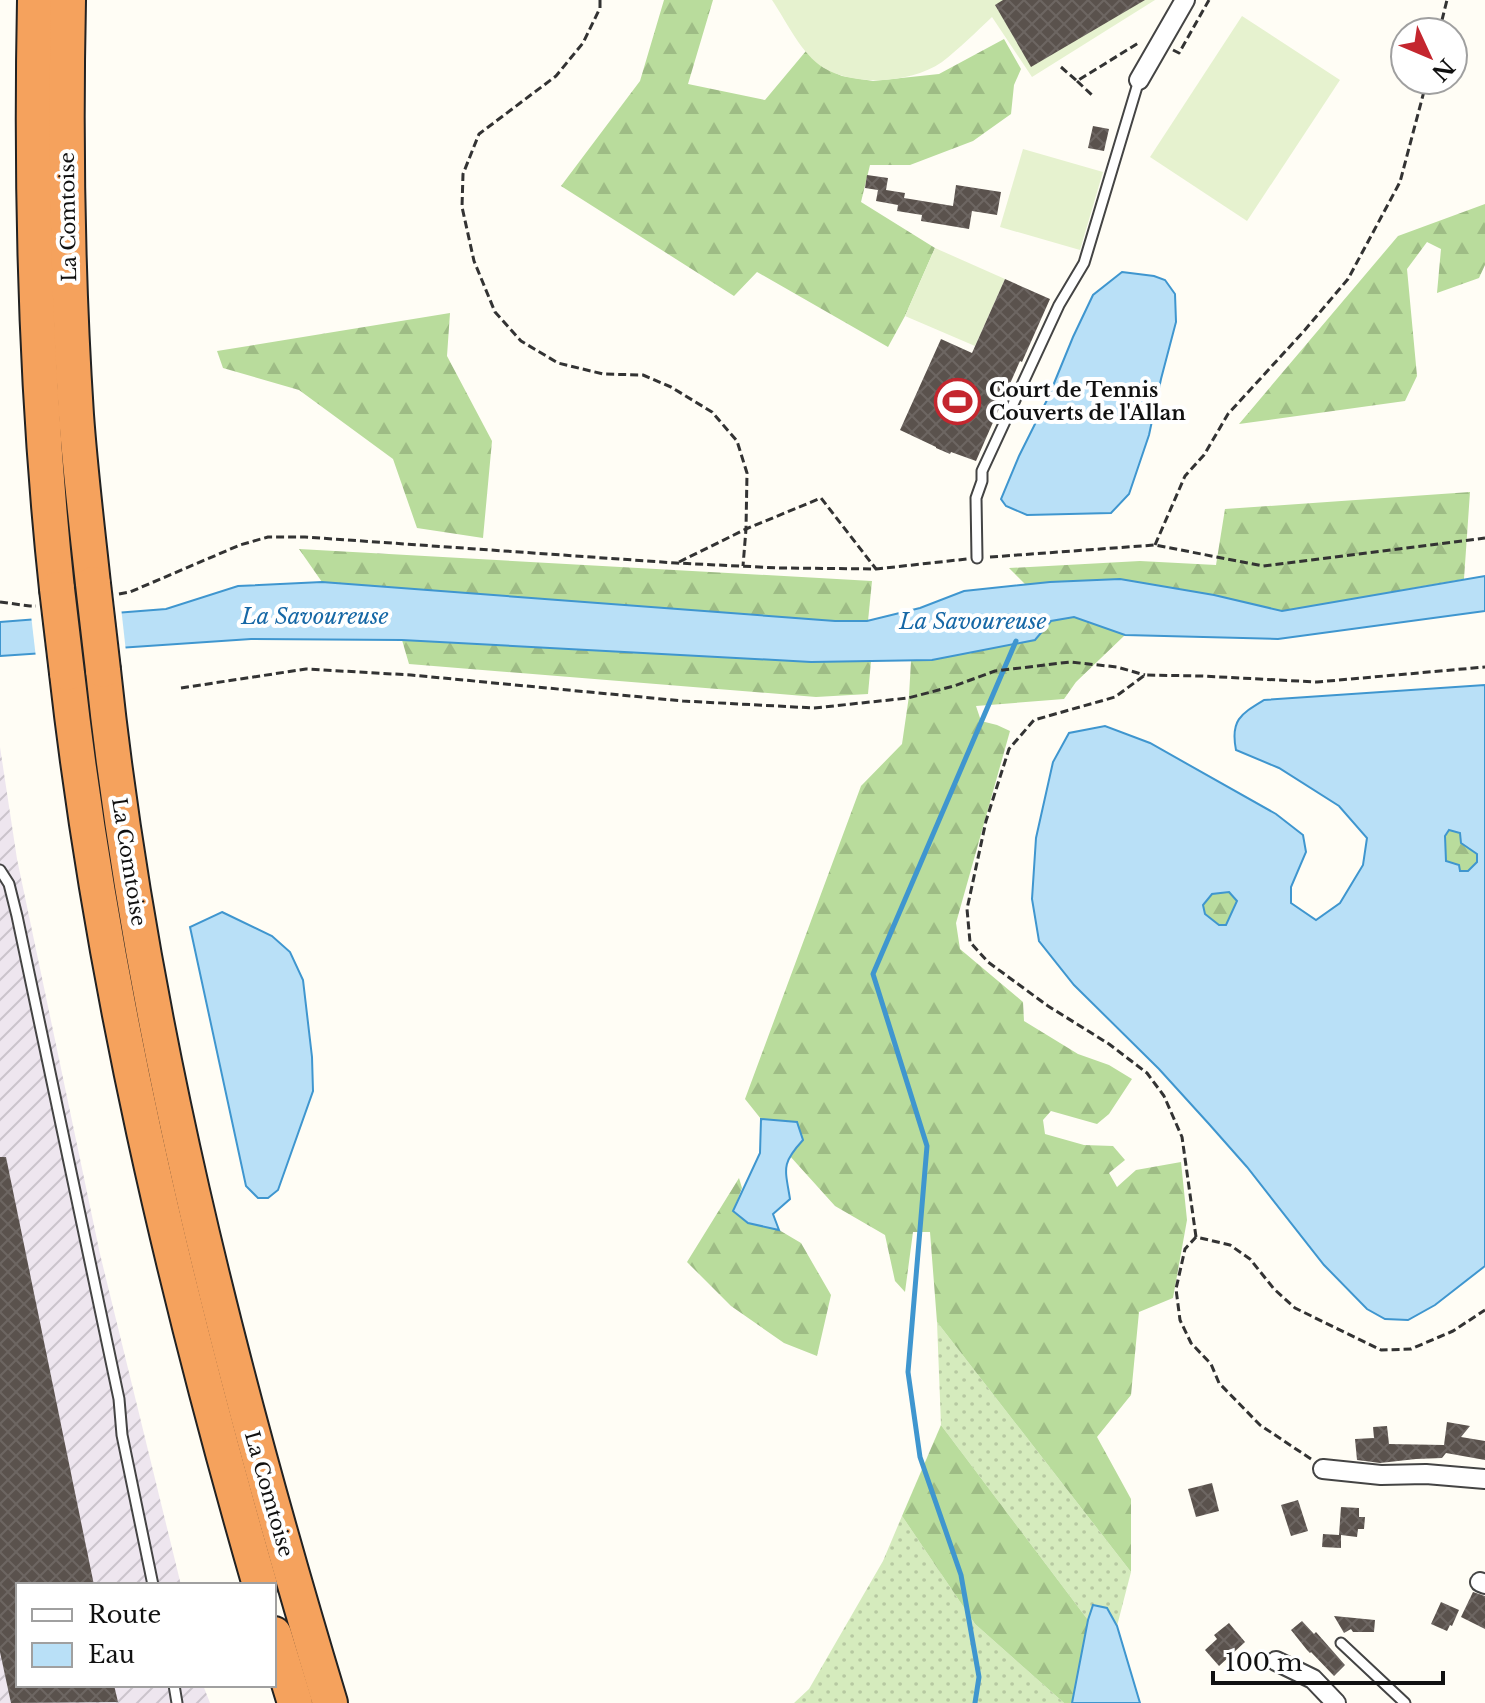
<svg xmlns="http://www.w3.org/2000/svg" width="1485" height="1703" font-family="'Libre Baskerville',serif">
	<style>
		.industrial { fill: url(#industrial-furrows) }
		.grass { fill: url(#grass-dots) }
		.forest { fill: url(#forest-firs) }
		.pitch { fill: #e6f2cf }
		.water { fill: #b9e0f7; stroke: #3f96cf; stroke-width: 2; fill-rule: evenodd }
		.pier { fill: #fffdf5 }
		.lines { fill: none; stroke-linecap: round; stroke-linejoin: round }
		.stream { stroke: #3f96cf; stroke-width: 5 }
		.building { fill: url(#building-cross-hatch) }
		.lane-casing { stroke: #444; stroke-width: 13 }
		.street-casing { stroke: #444; stroke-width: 22 }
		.highway-casing { stroke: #222; stroke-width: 38 }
		.path { stroke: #333; stroke-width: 3; stroke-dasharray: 8 4; stroke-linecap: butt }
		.lane { stroke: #fff; stroke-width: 9 }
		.street { stroke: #fff; stroke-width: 18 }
		.highway { stroke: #f5a25d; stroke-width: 34 }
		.highway-bridge-casing { stroke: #222; stroke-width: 38; stroke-linecap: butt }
		.highway-bridge { stroke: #f5a25d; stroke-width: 34 }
		.labels { text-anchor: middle; stroke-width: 8; stroke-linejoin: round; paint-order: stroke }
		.street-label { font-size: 20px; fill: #111; stroke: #fff }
		.poi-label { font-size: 20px; font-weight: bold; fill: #111; stroke: #fff; text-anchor: start }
		.water-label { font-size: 22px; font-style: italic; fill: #1768a6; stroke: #fff }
	</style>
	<defs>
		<pattern id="industrial-furrows" width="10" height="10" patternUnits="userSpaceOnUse" patternTransform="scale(2)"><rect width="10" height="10" fill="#eee6ef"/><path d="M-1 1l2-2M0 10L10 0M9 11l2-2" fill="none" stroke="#cbc4cc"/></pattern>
		<pattern id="grass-dots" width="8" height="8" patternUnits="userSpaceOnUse" patternTransform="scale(2)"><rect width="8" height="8" fill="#d5ebbd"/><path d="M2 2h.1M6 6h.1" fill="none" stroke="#b6c8a1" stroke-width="1.8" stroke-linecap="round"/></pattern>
		<pattern id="forest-firs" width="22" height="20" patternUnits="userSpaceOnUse" patternTransform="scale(2)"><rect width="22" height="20" fill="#b9dc9c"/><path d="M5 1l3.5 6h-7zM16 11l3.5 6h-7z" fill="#9ebc85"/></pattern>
		<pattern id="building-cross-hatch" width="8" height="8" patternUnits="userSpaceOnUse" patternTransform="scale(2)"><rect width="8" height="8" fill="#5a524d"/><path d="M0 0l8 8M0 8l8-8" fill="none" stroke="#6d6662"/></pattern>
	</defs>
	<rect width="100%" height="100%" fill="#fffdf5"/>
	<!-- industrial -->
	<polygon class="industrial" points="0,747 17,859 100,1254 181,1585 18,1585 18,1685 203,1685 210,1703 0,1703"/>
	<!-- grass -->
	<g class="grass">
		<polygon points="937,1322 1131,1572 1117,1626 1107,1608 1094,1605 1088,1620 941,1425"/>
		<polygon points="902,1516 975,1624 1064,1703 794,1703 809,1689 883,1561"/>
	</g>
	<!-- forest -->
	<g class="forest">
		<polygon points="664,0 713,0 688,84 765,100 806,51 823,67 842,76 873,81 939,74 1004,39 1021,69 1014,85 1011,114 973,141 910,165 870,165 861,202 935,248 905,316 888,347 757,272 734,296 561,186 640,81"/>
		<polygon points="1485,204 1485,265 1479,278 1437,293 1441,249 1427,242 1407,269 1417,376 1405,401 1239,424 1398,236"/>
		<polygon points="450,313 447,356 492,441 483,538 417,528 393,459 299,390 223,368 217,351"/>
		<polygon points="1470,492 1464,579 1282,611 1214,595 1120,579 1026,585 1009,568 1140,561 1216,565 1225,509"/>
		<polygon points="299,549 872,581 868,621 835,621 322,582"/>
		<polygon points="1074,617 1125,635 1076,682 1064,699 976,706 981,721 997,725 1010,731 956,923 960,949 1023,1002 1024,1021 1078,1054 1109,1065 1132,1079 1109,1114 1097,1124 1051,1111 1043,1120 1045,1134 1084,1145 1113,1146 1125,1160 1109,1173 1117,1187 1136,1170 1181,1162 1187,1220 1173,1298 1139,1312 1131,1395 1097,1437 1131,1499 1131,1572 937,1322 930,1232 913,1232 905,1292 895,1281 885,1235 835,1206 789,1155 803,1140 797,1122 761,1119 745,1099 861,786 902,744 909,696 911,661 933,660 1051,621"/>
		<polygon points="402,640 811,662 871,661 868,694 816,697 409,664"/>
		<polygon points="1449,830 1461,833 1462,843 1477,854 1477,862 1468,871 1460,871 1446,861 1445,835"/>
		<polygon points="1230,892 1237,901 1226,925 1219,925 1205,914 1203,905 1212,894"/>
		<polygon points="739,1178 742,1188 733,1211 748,1223 779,1230 801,1243 831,1295 817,1356 784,1343 731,1306 687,1262"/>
		<polygon points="941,1425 1088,1620 1072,1703 1064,1703 975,1624 902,1516"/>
	</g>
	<!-- pitch -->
	<g class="pitch">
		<path d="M772,0H1155L1032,77L992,17C976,32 959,49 942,62C912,83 856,87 824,68C801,54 787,22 772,0Z"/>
		<polygon points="1242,16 1340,80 1247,221 1150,157"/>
		<polygon points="1023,149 1103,172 1080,250 1000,227"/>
		<polygon points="935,248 1005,279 975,346 905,316"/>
	</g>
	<!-- water -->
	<g class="water">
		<polygon points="1122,272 1154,276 1165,280 1175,294 1176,322 1161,379 1149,435 1129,494 1111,513 1027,515 1006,506 1001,499 1019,456 1048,398 1073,337 1093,295"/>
		<polygon points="1485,576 1485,611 1278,639 1125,635 1074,617 1051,621 1035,640 932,660 811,662 402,640 251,639 0,656 0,622 166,609 238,586 322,582 835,621 867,621 920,608 964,591 1050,582 1120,579 1214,595 1282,611"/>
		<path d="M1485,685V1266L1435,1305L1408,1320L1385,1319L1367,1309L1324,1265L1247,1167L1209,1124L1159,1069L1074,985L1039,941L1032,899L1036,838L1053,762L1069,733L1105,726L1150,743L1276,814L1303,835L1306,852L1291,887V903L1316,920L1340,903L1363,865L1367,838L1339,806L1279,768L1236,750C1230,720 1241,714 1264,700ZM1449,830L1460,833L1461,843L1477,854V862L1468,871H1460L1459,865L1446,861L1445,836ZM1229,892L1237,901L1226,925H1219L1205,914L1203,905L1212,894Z"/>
		<polygon points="222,912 272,936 290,952 303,980 312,1057 313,1091 278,1190 268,1198 258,1198 246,1186 190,927"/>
		<path d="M761,1119L797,1122L803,1140C781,1164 785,1168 790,1199L773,1214L779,1230L748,1223L733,1211L760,1153Z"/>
		<polygon points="1093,1605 1107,1608 1117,1626 1140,1703 1072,1703 1088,1620"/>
	</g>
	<!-- pier -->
	<polygon class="pier" points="121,607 126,652 36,658 31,615"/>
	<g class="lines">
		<!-- stream -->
		<polyline class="stream" points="975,1703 979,1677 961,1575 920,1457 908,1372 927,1146 873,974 1016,641"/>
	</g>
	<!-- building -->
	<g class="building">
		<polygon points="1003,0 1145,0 1031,67 995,5"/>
		<polygon points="1093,126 1109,129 1104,151 1088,148"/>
		<polygon points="867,175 888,178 886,190 905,193 904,198 953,206 956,185 1001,192 997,215 972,211 969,229 921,221 922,215 897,211 898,205 876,201 878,190 865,188"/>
		<polygon points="1005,279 1050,299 1022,362 1020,361 976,461 951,452 950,454 936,448 936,447 900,430 941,339 972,353"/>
		<polygon points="0,1157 6,1157 94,1585 18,1585 18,1685 114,1685 118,1702 11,1703 0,1652"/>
		<polygon points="1447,1422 1470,1426 1461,1437 1485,1441 1485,1460 1446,1453 1442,1458 1416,1459 1380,1463 1357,1460 1355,1439 1374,1438 1373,1427 1387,1426 1389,1444 1444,1445"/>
		<polygon points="1212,1483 1219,1511 1196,1517 1188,1489"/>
		<polygon points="1298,1500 1308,1531 1291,1536 1281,1505"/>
		<polygon points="1341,1507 1359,1508 1359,1517 1365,1517 1364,1529 1358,1529 1357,1537 1341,1535 1341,1548 1322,1547 1323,1534 1339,1535"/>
		<polygon points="1473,1592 1485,1596 1485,1629 1461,1617"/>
		<polygon points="1441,1602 1459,1610 1452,1626 1450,1625 1447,1631 1431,1624"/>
		<polygon points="1334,1616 1375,1620 1374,1632 1353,1632 1351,1629 1344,1633"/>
		<polygon points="1302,1621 1314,1634 1316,1632 1345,1665 1334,1676 1311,1652 1310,1653 1307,1650 1291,1630"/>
		<polygon points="1229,1623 1245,1642 1219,1666 1205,1650 1217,1639 1214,1635"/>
	</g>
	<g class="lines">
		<defs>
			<g id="lane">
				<polyline points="977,558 976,498 982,481 982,471 1059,305 1084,263 1139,80"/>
				<polyline points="0,870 9,884 17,916 119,1399 122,1435 153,1585"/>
				<polyline points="1341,1643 1405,1703"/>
				<polyline points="174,1685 177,1703"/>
			</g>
			<g id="street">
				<polyline points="1139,80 1185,0"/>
				<polyline points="1323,1469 1381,1475 1426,1474 1485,1479"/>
				<polyline points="1480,1582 1485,1584"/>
				<polyline points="1276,1661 1313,1679 1336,1703"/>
			</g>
			<g id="highway">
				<path d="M35,0C31,196 36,394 57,589"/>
				<path d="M68,0C65,138 67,277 76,415C80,471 87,528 93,584"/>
				<path d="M103,670C140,1021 228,1365 330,1703"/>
				<path d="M67,673C102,982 174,1287 260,1585"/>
				<polyline points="274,1634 295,1703"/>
			</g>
		</defs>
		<!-- lane casing -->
		<use href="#lane" class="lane-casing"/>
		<!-- street casing -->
		<use href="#street" class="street-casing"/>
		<!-- highway casing -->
		<use href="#highway" class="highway-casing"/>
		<!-- path -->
		<g class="path">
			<polyline points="600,0 600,8 583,43 556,76 479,134 463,174 462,207 474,261 495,312 521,341 558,363 603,374 643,375 671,387 712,412 737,441 747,473 746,529 743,566"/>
			<polyline points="1439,32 1447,0"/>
			<polyline points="1173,50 1179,53 1209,0"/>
			<polyline points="1061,67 1077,81 1140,42"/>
			<polyline points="1077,81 1094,97"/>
			<polyline points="1155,545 1185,476 1204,455 1228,414 1304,331 1348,279 1400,182 1427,80"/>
			<polyline points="990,557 1155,545 1263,566 1485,538"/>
			<polyline points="679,562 746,529 821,498 876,569"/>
			<polyline points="119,594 130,592 240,545 268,537 305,537 676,563 780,568 876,569 967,559"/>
			<polyline points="0,602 30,606 36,606"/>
			<polyline points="181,688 306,669 411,675 683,701 814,708 908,698 954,686 995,671 1070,662 1117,667 1145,675"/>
			<polyline points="1196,1237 1182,1137 1164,1096 1147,1073 1109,1044 1048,1006 988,962 970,942 967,909 986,821 1009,749 1034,720 1115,697 1145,675 1202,676 1317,682 1485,667"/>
			<polyline points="1311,1459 1260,1425 1219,1383 1211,1364 1191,1343 1180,1320 1176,1289 1185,1249 1196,1237 1230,1245 1250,1259 1274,1289 1295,1308 1381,1350 1411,1349 1453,1331 1485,1310"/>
		</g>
		<!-- lane -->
		<use href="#lane" class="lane"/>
		<!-- street -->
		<use href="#street" class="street"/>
		<!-- highway -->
		<use href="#highway" class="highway"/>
		<defs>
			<g id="highway-bridge">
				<polyline points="93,584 103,670"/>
				<polyline points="57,589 67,673"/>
			</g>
		</defs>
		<!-- highway-bridge casing -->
		<use href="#highway-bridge" class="highway-bridge-casing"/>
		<!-- highway-bridge -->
		<use href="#highway-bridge" class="highway-bridge"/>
	</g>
	<!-- icons -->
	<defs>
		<symbol id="stadium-ring" viewBox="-11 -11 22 22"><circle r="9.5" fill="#fff" stroke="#c4262e" stroke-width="1.5"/><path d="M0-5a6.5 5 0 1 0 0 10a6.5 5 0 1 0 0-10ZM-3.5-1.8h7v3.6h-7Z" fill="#c4262e"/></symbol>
	</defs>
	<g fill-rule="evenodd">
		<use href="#stadium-ring" x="932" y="376" width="51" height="51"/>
	</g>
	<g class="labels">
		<!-- street labels -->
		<g class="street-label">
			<text transform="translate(68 217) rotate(-91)" y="7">La Comtoise</text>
			<text transform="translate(129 862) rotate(81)" y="7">La Comtoise</text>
			<text transform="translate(269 1494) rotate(74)" y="7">La Comtoise</text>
		</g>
		<!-- poi labels -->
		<g class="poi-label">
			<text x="989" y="397">Court de Tennis<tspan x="989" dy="23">Couverts de l'Allan</tspan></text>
		</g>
		<!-- water labels -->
		<g class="water-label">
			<text x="315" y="624">La Savoureuse</text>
			<text x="973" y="629">La Savoureuse</text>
		</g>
	</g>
	<!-- legend -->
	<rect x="16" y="1583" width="260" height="104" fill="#ffffff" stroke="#a0a0a0" stroke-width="2"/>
	<rect x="32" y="1609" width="40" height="12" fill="#ffffff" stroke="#a0a0a0" stroke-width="2"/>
	<text x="88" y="1623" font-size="24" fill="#111111">Route</text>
	<rect x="32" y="1643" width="40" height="24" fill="#b9e0f7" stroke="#a0a0a0" stroke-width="2"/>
	<text x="88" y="1663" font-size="24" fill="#111111">Eau</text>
	<!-- north arrow -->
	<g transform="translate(1429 56) rotate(134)"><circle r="38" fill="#ffffff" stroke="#a0a0a0" stroke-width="2"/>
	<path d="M0-6L14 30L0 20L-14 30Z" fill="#c4262e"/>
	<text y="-12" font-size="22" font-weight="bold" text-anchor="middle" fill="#111111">N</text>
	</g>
	<!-- scale -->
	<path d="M1213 1671v12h230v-12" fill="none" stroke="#111111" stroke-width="4"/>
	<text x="1225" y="1671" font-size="24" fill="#111111" stroke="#ffffff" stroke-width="6" paint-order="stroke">100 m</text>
</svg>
